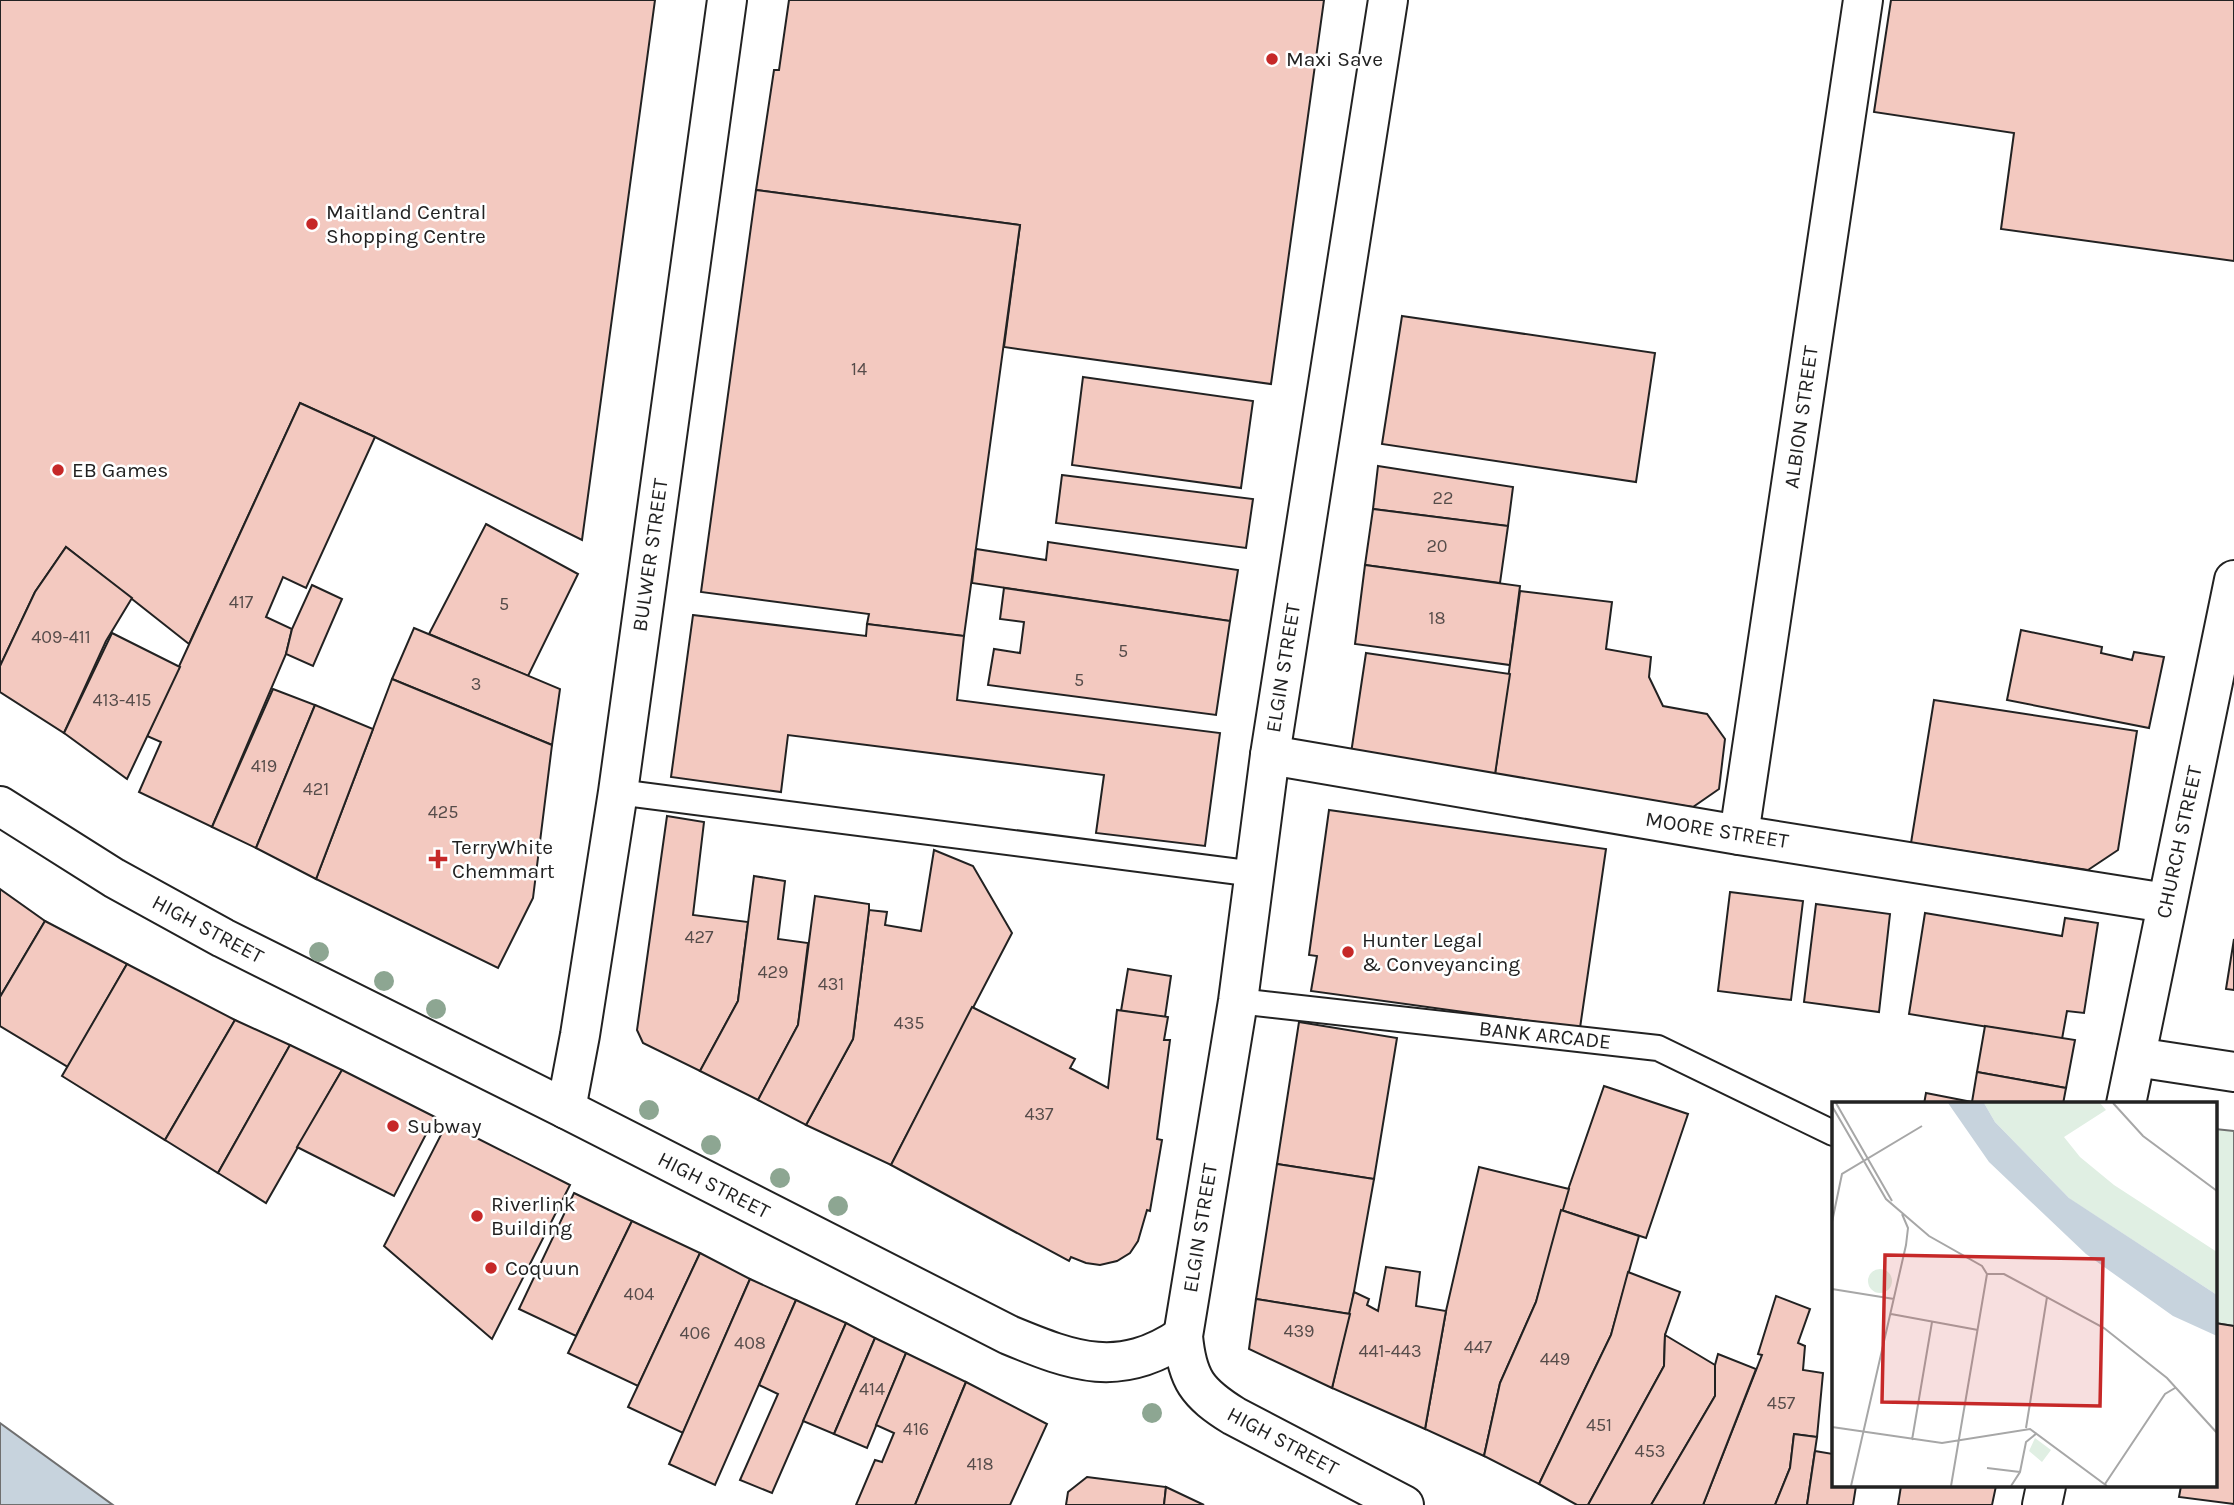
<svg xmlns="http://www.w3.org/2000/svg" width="2234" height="1505" font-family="Karla,sans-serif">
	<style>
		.green { fill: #e0efe3; stroke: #6f6f6f; stroke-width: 2 }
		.water { fill: #c7d3dd; stroke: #6f6f6f; stroke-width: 2 }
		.building { fill: #f3c9c0; stroke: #222; stroke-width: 2 }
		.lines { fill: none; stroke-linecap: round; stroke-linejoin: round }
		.lane-casing { stroke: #222; stroke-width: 28 }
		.street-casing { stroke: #222; stroke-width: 42 }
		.lane { stroke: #fff; stroke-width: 24 }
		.street { stroke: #fff; stroke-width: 38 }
		.tree { fill: #8da692 }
		.poi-dot { fill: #c62828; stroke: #fff; stroke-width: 2.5 }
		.labels { text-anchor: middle; stroke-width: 5; stroke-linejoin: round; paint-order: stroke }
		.number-label { font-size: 18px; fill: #564c4a }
		.poi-label { font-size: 21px; fill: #222; stroke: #fff; text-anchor: start }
		.street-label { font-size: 21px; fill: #222; stroke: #fff }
		.inset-road { fill: none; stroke: #a7a7a7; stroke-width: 2 }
		.view { fill: #c62828; fill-opacity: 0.15; stroke: #c62828; stroke-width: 3.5 }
		.inset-edge { fill: none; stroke: #222; stroke-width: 3.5 }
	</style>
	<rect width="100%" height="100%" fill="#fff"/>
	<!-- green -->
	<polygon class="green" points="2215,1129 2234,1131 2234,1326 2215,1323"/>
	<!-- water -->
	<polygon class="water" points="0,1423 113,1505 0,1505"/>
	<!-- building -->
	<g class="building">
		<polygon points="0,0 655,0 582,540 375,437 300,403 189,644 66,547 35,592 0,666"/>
		<polygon points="789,0 1324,0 1271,384 1004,347 1020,225 756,190 774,70 779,70"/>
		<polygon points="1891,0 2234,0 2234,261 2001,229 2014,133 1874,112"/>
		<polygon points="756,190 1020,225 964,636 867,624 869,614 701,592"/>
		<polygon points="1402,316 1655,353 1636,482 1382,444"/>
		<polygon points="1083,377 1253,401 1241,488 1072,465"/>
		<polygon points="300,403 375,437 306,588 283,577 266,617 292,629 286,654 212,827 139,792 161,742 147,736"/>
		<polygon points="1378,466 1513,487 1508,526 1373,509"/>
		<polygon points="1062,475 1253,499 1246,548 1056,523"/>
		<polygon points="1373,509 1508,526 1500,583 1365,565"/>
		<polygon points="486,524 578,574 528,676 429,634"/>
		<polygon points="1048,542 1238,570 1230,621 972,583 976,549 1046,560"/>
		<polygon points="66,547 132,598 106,641 64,733 0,692 0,666 35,592"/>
		<polygon points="1365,565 1520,586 1510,665 1355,644"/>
		<polygon points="312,585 342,599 313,666 286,654 292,629"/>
		<polygon points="1004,588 1230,621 1216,715 988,685 994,649 1020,653 1024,622 1000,619"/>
		<polygon points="1520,591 1612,602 1606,649 1651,657 1649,677 1663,706 1707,714 1725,739 1719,789 1693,807 1494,781"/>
		<polygon points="693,615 866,636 867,624 964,636 957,700 1220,733 1205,846 1096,833 1104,775 788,735 781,792 671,777"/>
		<polygon points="414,628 560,689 552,745 392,679"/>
		<polygon points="2021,630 2102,647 2101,653 2132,660 2134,652 2164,657 2149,728 2007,700"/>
		<polygon points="112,633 180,667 127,779 64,733"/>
		<polygon points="1366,653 1510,674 1494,781 1350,760"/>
		<polygon points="392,679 552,745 533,898 498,968 316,879"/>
		<polygon points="273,689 315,705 256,848 212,827"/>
		<polygon points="1934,700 2137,731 2118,850 2088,870 1911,843"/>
		<polygon points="315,705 373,729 316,879 256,848"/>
		<polygon points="1329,810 1606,849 1580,1028 1311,991 1317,956 1309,955"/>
		<polygon points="667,816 704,822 693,915 748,922 738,1001 700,1071 643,1043 637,1030"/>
		<polygon points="934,850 973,866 1012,933 891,1165 806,1125 853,1039 869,910 887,912 885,925 921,931"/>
		<polygon points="754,876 785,881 778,939 808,943 798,1025 758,1100 700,1071 738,1001"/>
		<polygon points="0,889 45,921 0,997"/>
		<polygon points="1730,892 1803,901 1791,1000 1718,991"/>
		<polygon points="815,896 869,904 869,910 853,1039 806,1125 758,1100 798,1025"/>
		<polygon points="1816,904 1890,914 1879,1012 1804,1002"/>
		<polygon points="1925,913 2062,936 2065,918 2098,923 2084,1013 2067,1011 2062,1039 1909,1014"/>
		<polygon points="45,921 127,964 68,1067 0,1026 0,997"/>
		<polygon points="2234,939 2234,990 2226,989"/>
		<polygon points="127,964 235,1020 165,1140 62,1076"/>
		<polygon points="1128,969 1171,976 1165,1017 1121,1011"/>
		<polygon points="972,1007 1075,1059 1070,1068 1108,1088 1117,1010 1168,1017 1164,1040 1170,1040 1157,1139 1162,1140 1150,1211 1147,1210 1138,1241 1130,1253 1117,1261 1100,1265 1086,1263 1071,1257 1069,1261 891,1165"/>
		<polygon points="235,1020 290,1045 218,1173 165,1140"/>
		<polygon points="1299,1022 1397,1038 1374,1179 1277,1164"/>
		<polygon points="1985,1026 2075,1040 2066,1088 1977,1072"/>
		<polygon points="290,1045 342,1070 266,1203 218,1173"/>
		<polygon points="342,1070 435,1117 394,1196 297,1147"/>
		<polygon points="1977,1072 2066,1088 2063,1104 1988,1104 1972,1102"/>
		<polygon points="1604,1086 1688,1114 1646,1238 1561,1210"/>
		<polygon points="1926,1093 1972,1102 1988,1104 1924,1104"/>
		<polygon points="447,1123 570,1185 492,1339 384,1246"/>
		<polygon points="1277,1164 1374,1179 1350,1314 1256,1299"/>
		<polygon points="1479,1167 1569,1189 1536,1302 1500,1383 1484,1456 1425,1429 1446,1311"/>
		<polygon points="574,1193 632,1221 576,1336 519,1309"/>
		<polygon points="1561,1210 1639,1236 1611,1335 1539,1484 1484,1456 1500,1383 1536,1302"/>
		<polygon points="632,1221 700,1253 638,1386 568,1353"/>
		<polygon points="700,1253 750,1279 683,1433 628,1407"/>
		<polygon points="1386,1267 1420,1272 1416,1306 1446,1311 1425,1429 1332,1388 1354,1292 1369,1299 1367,1305 1378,1311"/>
		<polygon points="1628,1272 1680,1292 1665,1335 1664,1366 1588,1505 1577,1505 1539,1484 1611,1335"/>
		<polygon points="750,1279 796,1300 715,1485 669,1464"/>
		<polygon points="1776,1296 1810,1309 1798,1343 1805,1346 1803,1370 1823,1373 1817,1437 1794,1434 1790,1468 1775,1505 1703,1505 1762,1355 1758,1354"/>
		<polygon points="1256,1299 1350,1314 1332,1388 1249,1349"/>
		<polygon points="796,1300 846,1323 772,1493 740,1480 778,1394 759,1385"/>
		<polygon points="846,1323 875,1338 834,1434 803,1421"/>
		<polygon points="2215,1323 2234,1326 2234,1504 2179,1497 2181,1486 2215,1486"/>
		<polygon points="1665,1335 1715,1365 1715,1396 1651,1505 1588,1505 1664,1366"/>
		<polygon points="875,1338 906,1353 867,1448 834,1434"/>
		<polygon points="906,1353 966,1382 915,1505 856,1505 875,1460 882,1462 894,1433 876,1425"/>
		<polygon points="1718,1354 1756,1369 1703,1505 1651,1505 1715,1396 1715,1365"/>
		<polygon points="966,1382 1047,1424 1010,1505 915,1505"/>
		<polygon points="1794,1434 1817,1437 1807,1505 1775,1505 1790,1468"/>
		<polygon points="1815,1451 1833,1454 1833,1486 1856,1486 1853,1505 1807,1505"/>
		<polygon points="1087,1477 1166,1487 1164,1505 1066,1505 1068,1492"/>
		<polygon points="1901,1486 1996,1486 1992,1505 1898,1505"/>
		<polygon points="1166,1487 1204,1505 1164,1505"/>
	</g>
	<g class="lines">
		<defs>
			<g id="lane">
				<polyline points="618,792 1255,874"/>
				<polyline points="1238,1001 1658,1048 1833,1133"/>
			</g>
			<g id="street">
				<path d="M1388,0L1270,755L1238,1001L1183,1336C1187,1379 1197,1393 1234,1416L1404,1505"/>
				<polyline points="1270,755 1739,835 2166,903"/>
				<path d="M0,806L114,878L223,938L566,1109L1009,1335C1074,1362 1120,1379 1183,1336"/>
				<polyline points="1739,835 1863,0"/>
				<polyline points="2136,1057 2234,1072"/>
				<polyline points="2126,1104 2234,580"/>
				<polyline points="566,1109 580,1035 618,792 727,0"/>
				<polyline points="2042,1505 2046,1486"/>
			</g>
		</defs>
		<!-- lane casing -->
		<use href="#lane" class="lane-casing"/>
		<!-- street casing -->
		<use href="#street" class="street-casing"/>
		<!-- lane -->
		<use href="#lane" class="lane"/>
		<!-- street -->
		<use href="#street" class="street"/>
	</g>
	<!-- trees -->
	<g class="tree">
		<circle cx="319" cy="952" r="10"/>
		<circle cx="384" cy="981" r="10"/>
		<circle cx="436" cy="1009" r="10"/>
		<circle cx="649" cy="1110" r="10"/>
		<circle cx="711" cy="1145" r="10"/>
		<circle cx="780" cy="1178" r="10"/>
		<circle cx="838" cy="1206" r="10"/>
		<circle cx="1152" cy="1413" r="10"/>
	</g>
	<!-- markers -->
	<g class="poi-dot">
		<circle cx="1272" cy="59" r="7"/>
		<circle cx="312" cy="224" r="7"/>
		<circle cx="58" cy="470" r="7"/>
		<path d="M434.5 848.5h7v7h7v7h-7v7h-7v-7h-7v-7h7z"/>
		<circle cx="1348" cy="952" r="7"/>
		<circle cx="393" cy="1126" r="7"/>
		<circle cx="477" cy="1216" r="7"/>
		<circle cx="491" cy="1268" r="7"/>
	</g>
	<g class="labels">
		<!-- number labels -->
		<g class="number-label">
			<text x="859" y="375">14</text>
			<text x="1443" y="504">22</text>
			<text x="1437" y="552">20</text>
			<text x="241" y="608">417</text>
			<text x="504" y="610">5</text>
			<text x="1437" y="624">18</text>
			<text x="61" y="643">409-411</text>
			<text x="1123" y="657">5</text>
			<text x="1079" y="686">5</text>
			<text x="476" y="690">3</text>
			<text x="122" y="706">413-415</text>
			<text x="264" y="772">419</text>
			<text x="316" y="795">421</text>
			<text x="443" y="818">425</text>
			<text x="699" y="943">427</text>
			<text x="773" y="978">429</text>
			<text x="831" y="990">431</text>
			<text x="909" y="1029">435</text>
			<text x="1039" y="1120">437</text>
			<text x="639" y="1300">404</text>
			<text x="1299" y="1337">439</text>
			<text x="695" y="1339">406</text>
			<text x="750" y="1349">408</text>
			<text x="1478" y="1353">447</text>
			<text x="1390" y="1357">441-443</text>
			<text x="1555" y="1365">449</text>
			<text x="872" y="1395">414</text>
			<text x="1781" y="1409">457</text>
			<text x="1599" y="1431">451</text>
			<text x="916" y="1435">416</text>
			<text x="1650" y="1457">453</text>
			<text x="980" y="1470">418</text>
		</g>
		<!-- poi labels -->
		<g class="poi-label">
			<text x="1286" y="66">Maxi Save</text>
			<text x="326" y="219">Maitland Central<tspan x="326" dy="24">Shopping Centre</tspan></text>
			<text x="72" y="477">EB Games</text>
			<text x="452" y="854">TerryWhite<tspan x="452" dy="24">Chemmart</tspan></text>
			<text x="1362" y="947">Hunter Legal<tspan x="1362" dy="24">&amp; Conveyancing</tspan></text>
			<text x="407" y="1133">Subway</text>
			<text x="491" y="1211">Riverlink<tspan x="491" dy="24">Building</tspan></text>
			<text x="505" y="1275">Coquun</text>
		</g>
		<!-- street labels -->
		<g class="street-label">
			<text transform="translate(1801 417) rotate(-82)" y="7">ALBION STREET</text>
			<text transform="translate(650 555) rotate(-82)" y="7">BULWER STREET</text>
			<text transform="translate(1283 668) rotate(-81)" y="7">ELGIN STREET</text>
			<text transform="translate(1717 830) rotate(9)" y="7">MOORE STREET</text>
			<text transform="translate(2179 842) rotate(-78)" y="7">CHURCH STREET</text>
			<text transform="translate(208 929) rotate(28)" y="7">HIGH STREET</text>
			<text transform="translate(1545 1035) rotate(6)" y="7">BANK ARCADE</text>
			<text transform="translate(714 1185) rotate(27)" y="7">HIGH STREET</text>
			<text transform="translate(1200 1228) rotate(-81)" y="7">ELGIN STREET</text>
			<text transform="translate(1283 1441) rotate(28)" y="7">HIGH STREET</text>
		</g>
	</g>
	<!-- overview -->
	<g transform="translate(1832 1102)">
		<rect width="385" height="385" fill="#fff"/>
		<path d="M152,1H268L274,8L232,35L248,55L282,83L385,150V193L238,97L163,20ZM36 179a12 12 0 1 1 24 0a12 12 0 1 1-24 0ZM203,336L219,348L210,360L197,349Z" fill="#e0efe3"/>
		<path d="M116,1H152L163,20L237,96L385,193V234L341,214L254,152L157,60Z" fill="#c7d3dd"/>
		<path class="inset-road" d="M4,1L60,99M281,1L311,34L385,89M0,4L54,97L97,134L150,164L155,172M0,120L10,72L90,24M155,172H172L272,226L335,276L385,331M0,187L62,197M59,212L146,228M0,325L110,341L198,327L275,384M194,326L215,195M80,338L100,220M155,366L188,370M273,382L333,292L343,286M19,384L74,143L76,126L70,112M119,384L155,172M179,384L188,370L194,340L205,331"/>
		<path class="view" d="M53,153L271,157L268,304L50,300Z"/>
		<rect width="385" height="385" class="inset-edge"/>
	</g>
</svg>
